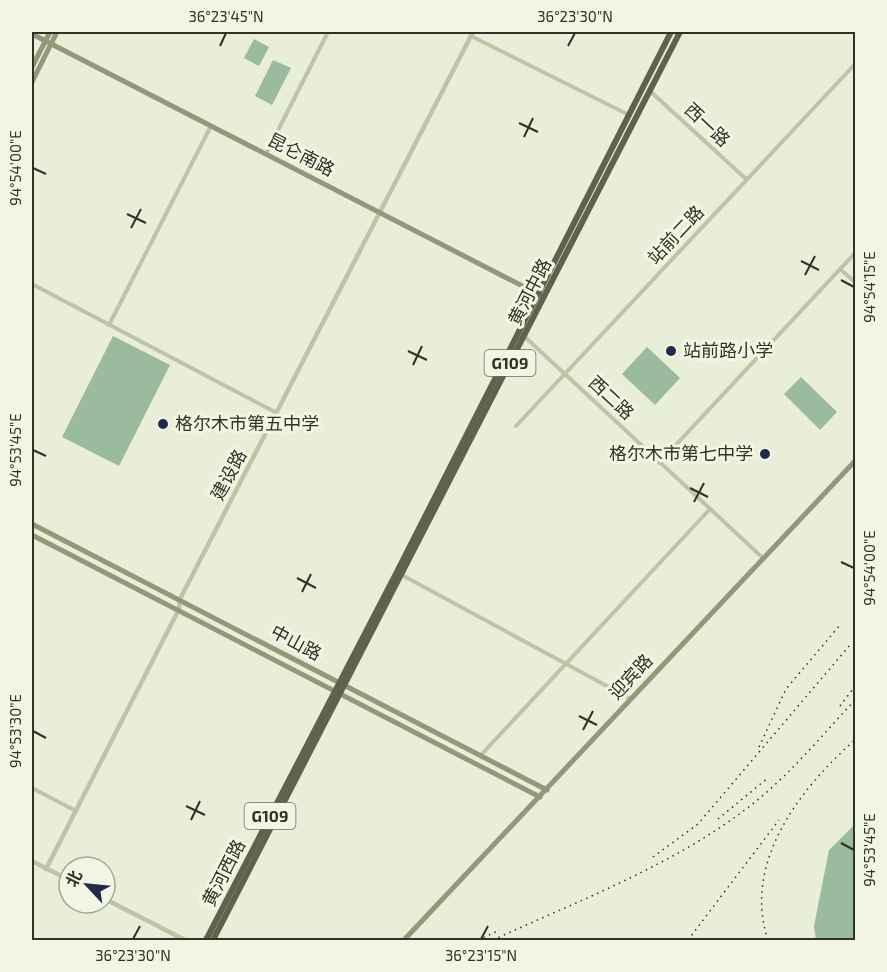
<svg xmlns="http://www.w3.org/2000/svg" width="887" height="972" font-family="'Exo 2','Noto Sans SC',sans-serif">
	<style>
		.green { fill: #9abb9d }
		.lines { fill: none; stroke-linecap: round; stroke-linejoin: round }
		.minor { stroke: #bec4a6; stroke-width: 4 }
		.tertiary { stroke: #bec4a6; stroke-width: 4.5 }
		.secondary { stroke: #949778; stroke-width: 5 }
		.trunk { stroke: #60624b; stroke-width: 6 }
		.rail { stroke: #313126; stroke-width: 1.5; stroke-dasharray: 1.5 4.5; stroke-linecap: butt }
		.ticks { fill: none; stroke: #313126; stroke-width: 2 }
		.poi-dot { fill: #20294e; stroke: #f1f6e4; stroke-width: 2 }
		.labels { text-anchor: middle; stroke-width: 6; stroke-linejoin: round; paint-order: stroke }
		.shield { fill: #f1f6e4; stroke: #6b6c5f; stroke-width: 1.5 }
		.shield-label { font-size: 16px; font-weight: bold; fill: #313126 }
		.street-label { font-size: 18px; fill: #313126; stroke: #f1f6e4 }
		.poi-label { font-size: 18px; fill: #313126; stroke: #f1f6e4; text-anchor: start }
		.neatline { fill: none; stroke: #313126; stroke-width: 2 }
		.ticks-label { font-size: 15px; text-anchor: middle; fill: #313126 }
	</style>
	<rect width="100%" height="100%" fill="#e8eed8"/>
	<!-- green -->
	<g class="green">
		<polygon points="254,39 269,47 259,66 244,58"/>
		<polygon points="273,60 291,68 272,105 255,96"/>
		<polygon points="113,336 170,365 119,466 62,437"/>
		<polygon points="647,347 680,378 655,405 622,374"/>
		<polygon points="801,377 837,412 820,430 784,394"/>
		<polygon points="855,824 855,940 816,940 814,926 829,850"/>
	</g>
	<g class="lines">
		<!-- minor -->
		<g class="minor">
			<polyline points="471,36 629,115"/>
			<polyline points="650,91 746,179"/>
			<polyline points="266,154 328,32"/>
			<polyline points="840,269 856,283"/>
			<polyline points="32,284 277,413"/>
			<polyline points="109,325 211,126"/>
			<polyline points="524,336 763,558"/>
			<polyline points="516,426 856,63"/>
			<polyline points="659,463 856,252"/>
			<polyline points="400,574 631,699"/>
			<polyline points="481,755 709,510"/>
			<polyline points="32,788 76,811"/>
		</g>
		<!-- tertiary -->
		<g class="tertiary">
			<polyline points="32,861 69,880"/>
			<polyline points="46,869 179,609 180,599 473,32"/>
			<polyline points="105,899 185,940"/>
		</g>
		<!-- secondary -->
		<g class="secondary">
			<polyline points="32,34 540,295"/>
			<polyline points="32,67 50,32"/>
			<polyline points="32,82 57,32"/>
			<polyline points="32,524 547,790"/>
			<polyline points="32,535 540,797"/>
			<polyline points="404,940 856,460"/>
		</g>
		<!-- trunk -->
		<g class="trunk">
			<polyline points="206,940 397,572 671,32"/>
			<polyline points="213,940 680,32"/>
		</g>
		<!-- rail -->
		<g class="rail">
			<polyline points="840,706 856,685"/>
			<polyline points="759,747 786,689 840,625"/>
			<polyline points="718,819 769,777"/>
			<polyline points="653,857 698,824 850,645"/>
			<polyline points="478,940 500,930"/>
			<path d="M493,940C580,900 674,865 750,806C790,775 822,735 856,699"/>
			<polyline points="688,940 779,820"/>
			<path d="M768,940C742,863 800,788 856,739"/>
		</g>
	</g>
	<!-- ticks -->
	<path class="ticks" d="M220,46L226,33M568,46L575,33M519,123L538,132M524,137L533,118M33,168L46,174M127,214L146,223M131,228L141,209M801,261L819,270M805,275L815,256M841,280L854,287M408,351L427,360M413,365L422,346M33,450L46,456M690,488L708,497M694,502L704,483M841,562L854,568M297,578L316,588M302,592L311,574M579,716L597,725M583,730L593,711M33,731L46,738M186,806L205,815M191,820L200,801M841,843L854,850M133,939L140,926M481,939L488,926"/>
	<!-- markers -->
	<g class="poi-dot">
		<circle cx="671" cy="351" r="6"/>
		<circle cx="163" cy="424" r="6"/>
		<circle cx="765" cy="454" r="6"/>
	</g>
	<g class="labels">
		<!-- shield labels -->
		<g class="shield">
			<rect x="484.5" y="350" width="51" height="26" rx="4.5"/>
			<rect x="244.5" y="803" width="51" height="26" rx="4.5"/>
		</g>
		<g class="shield-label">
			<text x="510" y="369">G109</text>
			<text x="270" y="822">G109</text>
		</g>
		<!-- street labels -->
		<g class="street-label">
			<text transform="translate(707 125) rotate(43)" y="6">西一路</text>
			<text transform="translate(301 155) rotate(27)" y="6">昆仑南路</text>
			<text transform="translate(676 235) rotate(-47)" y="6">站前二路</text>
			<text transform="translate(530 292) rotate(-63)" y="6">黄河中路</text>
			<text transform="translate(611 398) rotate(43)" y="6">西二路</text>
			<text transform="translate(229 475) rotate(-62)" y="6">建设路</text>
			<text transform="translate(296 643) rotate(28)" y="6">中山路</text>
			<text transform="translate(631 677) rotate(-47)" y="6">迎宾路</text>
			<text transform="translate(224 873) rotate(-63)" y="6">黄河西路</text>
		</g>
		<!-- poi labels -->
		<g class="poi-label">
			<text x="683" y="357">站前路小学</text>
			<text x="175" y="430">格尔木市第五中学</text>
			<text x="753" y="460" text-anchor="end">格尔木市第七中学</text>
		</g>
	</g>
	<!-- border -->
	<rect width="887" height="972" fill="none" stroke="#f1f6e4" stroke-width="66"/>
	<!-- north arrow -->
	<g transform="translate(87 885) rotate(296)"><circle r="28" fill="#f1f6e4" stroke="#a4a798" stroke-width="1.5"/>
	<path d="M0-4.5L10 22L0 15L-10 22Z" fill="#20294e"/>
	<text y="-9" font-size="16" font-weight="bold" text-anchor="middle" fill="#313126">北</text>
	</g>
	<rect x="33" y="33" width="821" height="906" class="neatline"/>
	<g class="ticks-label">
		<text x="226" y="22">36°23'45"N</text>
		<text x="575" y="22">36°23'30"N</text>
		<text transform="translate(16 168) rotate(-90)" y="5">94°54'00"E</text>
		<text transform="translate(870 287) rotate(-90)" y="5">94°54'15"E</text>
		<text transform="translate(16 450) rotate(-90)" y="5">94°53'45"E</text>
		<text transform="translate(870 568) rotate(-90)" y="5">94°54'00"E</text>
		<text transform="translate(16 731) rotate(-90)" y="5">94°53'30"E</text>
		<text transform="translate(870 850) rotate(-90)" y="5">94°53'45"E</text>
		<text x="133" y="961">36°23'30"N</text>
		<text x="481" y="961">36°23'15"N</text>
	</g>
</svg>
